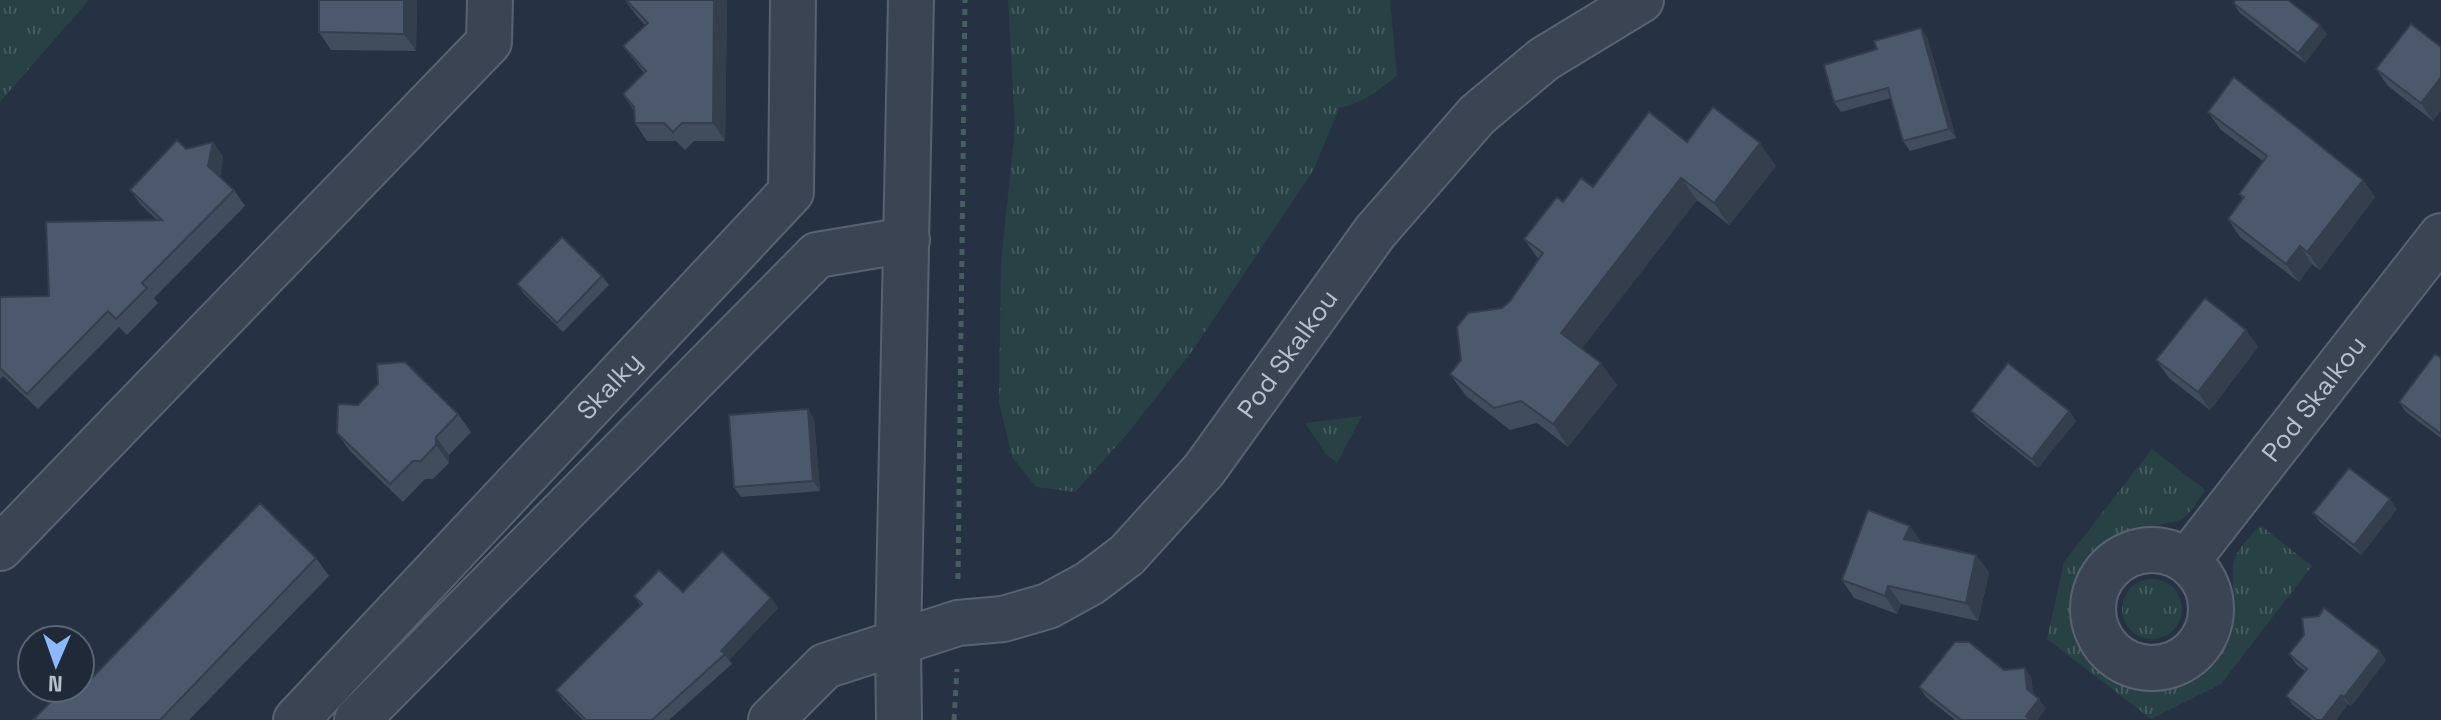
<svg xmlns="http://www.w3.org/2000/svg" width="2441" height="720" font-family="'Space Grotesk',sans-serif">
	<style>
		.grass { fill: url(#grass-tufts) }
		.lines { fill: none; stroke-linecap: round; stroke-linejoin: round }
		.minor-casing { stroke: #586270; stroke-width: 48 }
		.path { stroke: #465e60; stroke-width: 5; stroke-dasharray: 6 6; stroke-linecap: butt }
		.minor { stroke: #3a4453; stroke-width: 44 }
		.wall { fill: #414d5d }
		.shaded-wall { fill: #353e4c }
		.building { fill: #4c596c; stroke: #353e4c; stroke-width: 2 }
		.labels { text-anchor: middle; stroke-width: 6; stroke-linejoin: round; paint-order: stroke }
		.street-label { font-size: 26px; fill: #b7c0cc; stroke: #1f2938 }
	</style>
	<defs>
		<pattern id="grass-tufts" width="24" height="20" patternUnits="userSpaceOnUse" patternTransform="scale(2)"><rect width="24" height="20" fill="#284144"/><path d="M3 7l-1-3M5 7V3M7 7l1-3M15 17l-1-3M17 17v-4M19 17l1-3" fill="none" stroke="#455b5e"/></pattern>
	</defs>
	<rect width="100%" height="100%" fill="#263243"/>
	<!-- grass -->
	<g class="grass">
		<polygon points="0,0 89,0 0,102"/>
		<path d="M1008,0H1390L1397,75C1379,91 1362,103 1339,108L1313,171L1190,354L1127,434L1075,492L1036,487L1012,457L999,402L1001,263L1015,128Z"/>
		<polygon points="1362,416 1337,463 1326,454 1305,423"/>
		<path d="M2152,449L2205,490C2199,498 2191,513 2182,519C2176,522 2165,523 2158,525C2130,533 2103,540 2086,566C2037,643 2138,720 2205,668C2230,646 2230,616 2233,584C2233,576 2232,567 2234,560C2238,548 2252,535 2260,525L2312,566L2221,684L2151,719L2047,639L2064,562Z"/>
		<circle cx="2152" cy="609" r="30"/>
	</g>
	<g class="lines">
		<defs>
			<g id="minor">
				<polyline points="0,548 489,42 490,0"/>
				<circle cx="2152" cy="609" r="59"/>
				<path id="s1" d="M2187,561L2441,236"/>
				<path id="s2" d="M296,720L791,192L793,0"/>
				<polyline points="357,720 817,255 907,240"/>
				<path id="s3" d="M771,720L825,666L958,623L1003,619L1048,606L1090,583L1127,555L1204,470L1375,232L1477,115L1544,59L1641,0"/>
				<polyline points="899,720 898,643 911,0"/>
			</g>
		</defs>
		<!-- minor casing -->
		<use href="#minor" class="minor-casing"/>
		<!-- path -->
		<g class="path">
			<polyline points="958,579 965,0"/>
			<polyline points="954,720 957,669"/>
		</g>
		<!-- minor -->
		<use href="#minor" class="minor"/>
	</g>
	<!-- wall -->
	<g class="wall">
		<polygon points="417,0 416,51 331,50 319,32"/>
		<polygon points="625,0 727,0 725,141 694,141 685,150 676,141 647,141 635,123 634,111 623,94 644,73 623,46 645,25 636,15"/>
		<polygon points="2233,3 2320,25 2327,34 2305,63 2240,13"/>
		<polygon points="2411,24 2433,121 2388,86 2376,69"/>
		<polygon points="1927,37 1956,138 1910,151 1903,141 1891,98 1841,112 1834,102"/>
		<polygon points="2208,112 2363,180 2375,197 2320,270 2312,264 2299,282 2240,237 2228,219 2243,199 2239,194 2263,161 2221,130"/>
		<polygon points="213,142 223,157 220,177 234,190 245,206 154,298 158,303 127,335 119,327 38,409 3,376 0,379 0,297 49,296 157,220 141,205 130,190 186,149"/>
		<polygon points="1687,142 1776,166 1729,225 1697,200 1582,348 1617,385 1568,447 1537,423 1510,430 1466,396 1450,374 1502,308 1510,301 1539,260 1524,239 1563,202"/>
		<polygon points="602,276 609,285 563,332 524,294 517,284"/>
		<polygon points="2246,330 2258,347 2210,410 2169,378 2156,360"/>
		<polygon points="2441,358 2441,438 2406,412 2399,402"/>
		<polygon points="808,409 814,419 820,491 741,497 734,487"/>
		<polygon points="1971,411 2069,411 2076,421 2038,468 1978,420"/>
		<polygon points="458,414 471,432 449,455 449,463 433,479 425,479 403,502 350,451 337,433"/>
		<polygon points="2397,509 2361,555 2320,522 2313,513"/>
		<polygon points="1922,543 1976,555 1989,573 1978,621 1901,604 1897,614 1854,598 1842,580"/>
		<polygon points="316,558 329,576 189,720 33,720 84,680 91,679"/>
		<polygon points="683,592 771,598 778,608 729,660 732,664 669,720 583,720 562,699 556,690 641,606 634,596"/>
		<polygon points="2380,651 2386,660 2351,706 2348,704 2336,720 2312,720 2293,705 2286,696 2305,671 2296,664 2289,654"/>
		<polygon points="2004,670 2031,677 2033,694 2046,708 2037,720 1955,720 1926,697 1919,687"/>
	</g>
	<!-- shaded-wall -->
	<g class="shaded-wall">
		<polygon points="404,0 417,0 416,51 404,34"/>
		<polygon points="714,0 727,0 725,141 713,123"/>
		<polygon points="2320,25 2327,34 2305,63 2298,53"/>
		<polygon points="1921,28 1927,37 1956,138 1949,129"/>
		<polygon points="2441,77 2441,111 2433,121 2421,103"/>
		<polygon points="213,142 223,157 219,181 208,166"/>
		<polygon points="1760,143 1776,166 1729,225 1714,203"/>
		<polygon points="1681,178 1697,200 1577,355 1561,333"/>
		<polygon points="2363,180 2375,197 2320,270 2307,252"/>
		<polygon points="2300,246 2312,264 2299,282 2286,264"/>
		<polygon points="2246,330 2258,347 2210,410 2198,392"/>
		<polygon points="1601,363 1617,385 1568,447 1553,424"/>
		<polygon points="808,409 814,419 820,491 813,481"/>
		<polygon points="2069,411 2076,421 2038,468 2032,459"/>
		<polygon points="436,437 449,455 449,463 436,445"/>
		<polygon points="2390,499 2397,509 2361,555 2354,545"/>
		<polygon points="1910,526 1922,543 1904,539"/>
		<polygon points="1976,555 1989,573 1978,621 1966,603"/>
		<polygon points="1888,586 1901,604 1897,614 1885,596"/>
		<polygon points="771,598 778,608 729,660 721,651"/>
		<polygon points="2380,651 2386,660 2351,706 2344,697"/>
		<polygon points="2025,668 2031,677 2034,698 2027,689"/>
		<polygon points="2341,695 2348,704 2336,720 2322,720"/>
		<polygon points="2039,699 2046,708 2037,720 2028,720 2026,716"/>
	</g>
	<!-- building -->
	<g class="building">
		<polygon points="319,0 404,0 404,34 319,32"/>
		<polygon points="626,0 714,0 713,123 682,123 673,132 664,123 635,123 634,107 623,94 646,71 623,46 648,23"/>
		<polygon points="2236,0 2288,0 2320,25 2298,53 2233,3"/>
		<polygon points="2411,24 2441,47 2441,77 2421,103 2376,69"/>
		<polygon points="1921,28 1949,129 1903,141 1888,88 1834,102 1824,65 1877,49 1874,41"/>
		<polygon points="2234,77 2363,180 2307,252 2300,246 2286,264 2228,219 2244,197 2239,194 2267,156 2208,112"/>
		<polygon points="1713,107 1760,143 1714,203 1681,178 1561,333 1601,363 1553,424 1521,401 1494,408 1450,374 1461,360 1457,327 1468,313 1502,308 1510,301 1543,253 1524,239 1557,197 1563,202 1581,178 1593,187 1649,112 1687,142"/>
		<polygon points="177,140 186,149 213,142 208,166 234,190 142,283 147,288 116,319 108,311 27,394 0,368 0,297 49,296 46,222 162,220 130,190"/>
		<polygon points="562,237 602,276 557,323 517,284"/>
		<polygon points="2205,298 2246,330 2198,392 2156,360"/>
		<polygon points="2435,354 2441,358 2441,434 2399,402"/>
		<polygon points="405,362 458,414 436,437 436,445 421,461 413,461 390,484 337,433 338,404 358,405 378,384 377,364"/>
		<polygon points="2008,363 2069,411 2032,459 1971,411"/>
		<polygon points="808,409 813,481 734,487 729,415"/>
		<polygon points="2349,468 2390,499 2354,545 2313,513"/>
		<polygon points="260,503 316,558 160,720 33,720 64,688 80,688 80,675 84,680 88,676 91,679"/>
		<polygon points="1868,510 1910,526 1904,539 1976,555 1966,603 1888,586 1885,596 1842,580"/>
		<polygon points="722,551 771,598 721,651 725,654 652,720 586,720 556,690 642,604 634,596 659,570 683,592"/>
		<polygon points="2324,608 2380,651 2344,697 2341,695 2322,720 2317,720 2286,696 2307,669 2289,654 2304,635 2302,618 2319,616"/>
		<polygon points="1955,642 1969,642 2004,670 2025,668 2027,689 2039,699 2026,716 2030,720 1961,720 1919,687"/>
	</g>
	<g class="labels">
		<!-- street labels -->
		<g class="street-label">
			<text dy="9" stroke="none"><textPath href="#s3" startOffset="660">Pod Skalkou</textPath></text>
			<text dy="9" stroke="none"><textPath href="#s2" startOffset="458">Skalky</textPath></text>
			<text dy="9" stroke="none"><textPath href="#s1" startOffset="206">Pod Skalkou</textPath></text>
		</g>
	</g>
	<!-- north arrow -->
	<g transform="translate(56 664) rotate(182)"><circle r="38" fill="#1f2938" stroke="#5c6573" stroke-width="2"/>
	<path d="M0-6L14 30L0 20L-14 30Z" fill="#8db9fc"/>
	<text y="-12" font-size="22" font-weight="bold" text-anchor="middle" fill="#b7c0cc">N</text>
	</g>
</svg>
